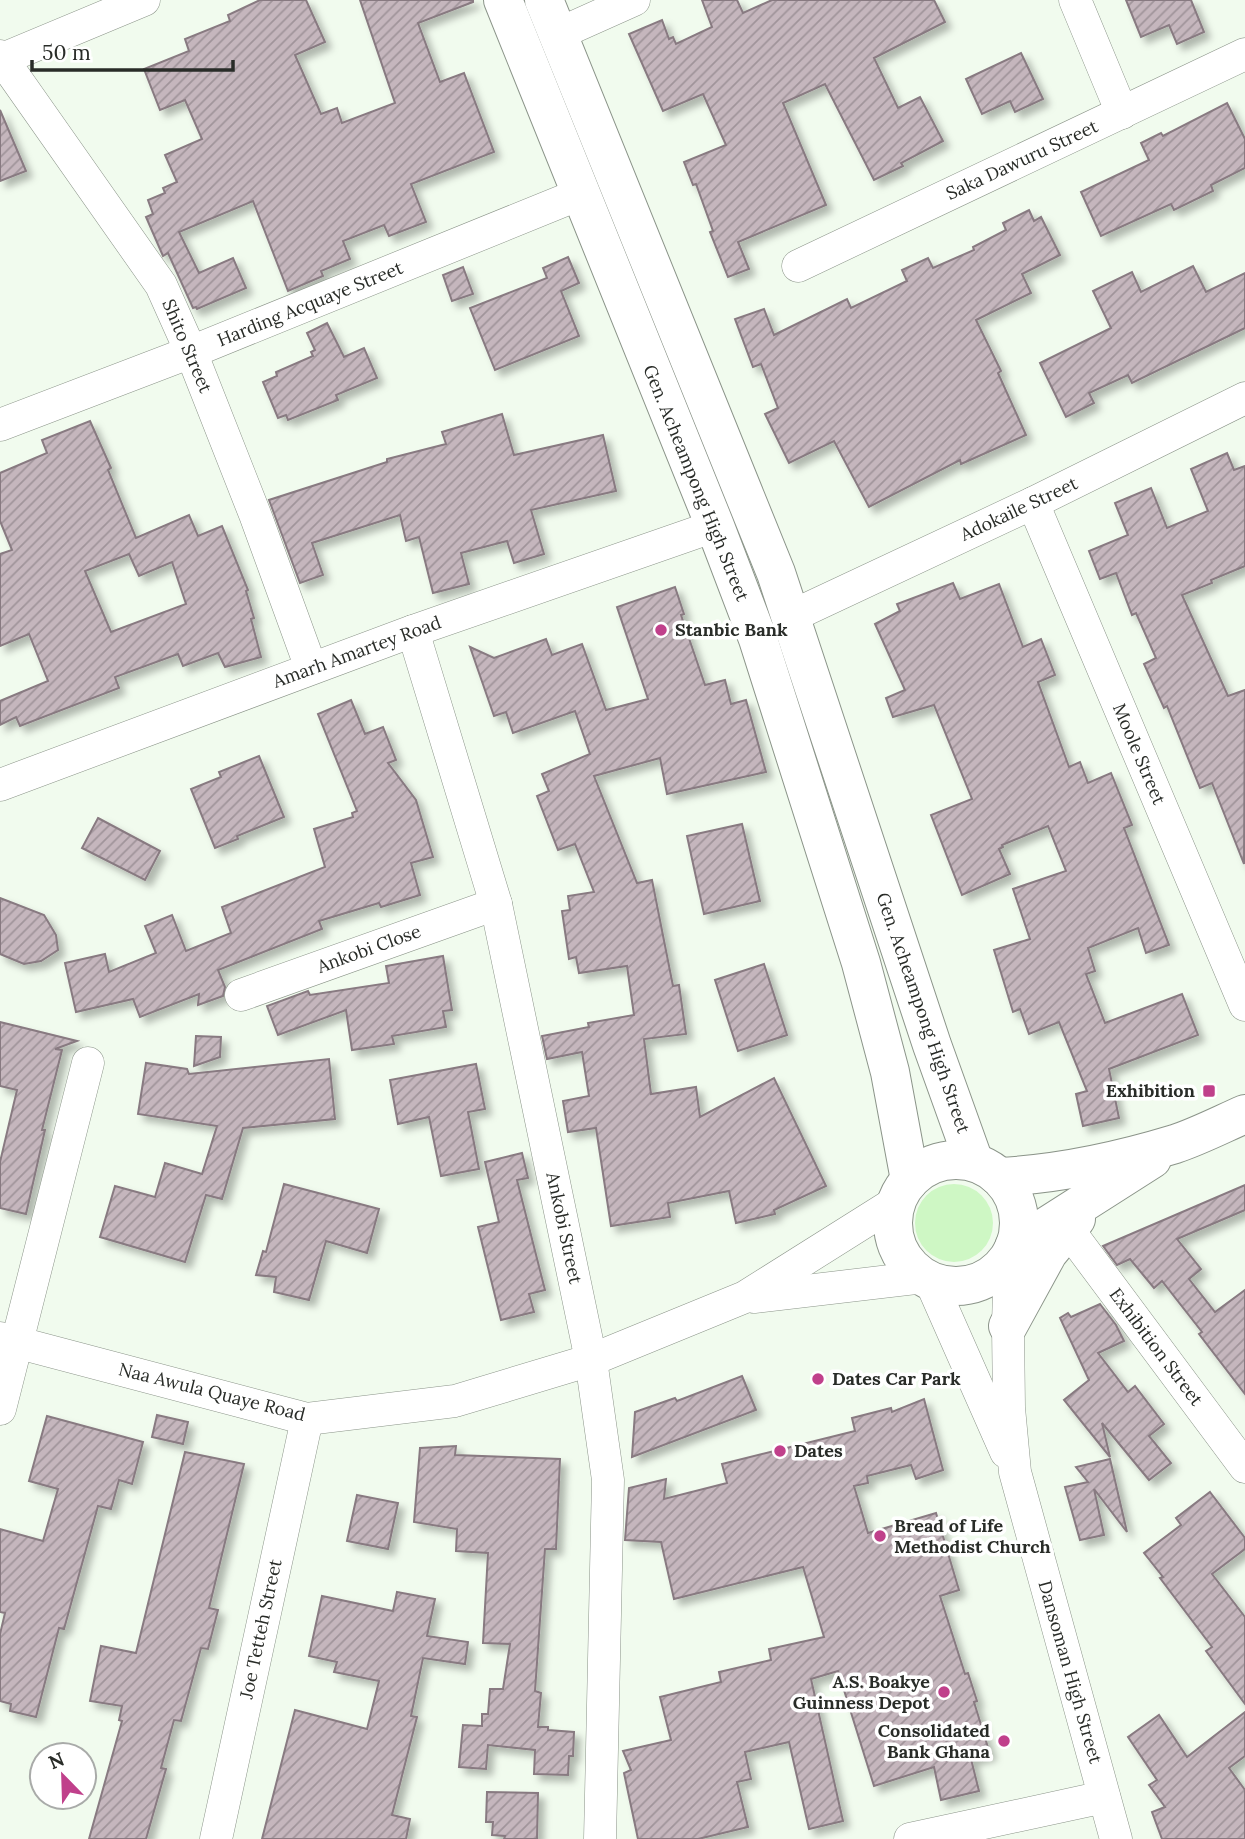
<svg xmlns="http://www.w3.org/2000/svg" width="1245" height="1839" font-family="Lora,serif">
	<style>
		.green { fill: #cef7c4 }
		.building { fill: url(#building-hatch); stroke: #887a81; stroke-width: 2; fill-rule: evenodd; filter: url(#shadow) }
		.lines { fill: none; stroke-linecap: round; stroke-linejoin: round }
		.minor-casing { stroke: #8b9489; stroke-width: 33 }
		.major-casing { stroke: #8b9489; stroke-width: 40 }
		.minor { stroke: #fff; stroke-width: 32 }
		.major { stroke: #fff; stroke-width: 38 }
		.poi-dot { fill: #c0408b; stroke: #fff; stroke-width: 2.5 }
		.labels { text-anchor: middle; stroke-width: 7; stroke-linejoin: round; paint-order: stroke }
		.street-label { font-size: 18px; fill: #292c28; stroke: #fff }
		.poi-label { font-size: 18px; font-weight: bold; fill: #292c28; stroke: #fff; text-anchor: start }
	</style>
	<defs>
		<pattern id="building-hatch" width="6" height="6" patternUnits="userSpaceOnUse" patternTransform="scale(1.75)"><rect width="6" height="6" fill="#c5b6bd"/><path d="M-1 1l2-2M0 6l6-6M5 7l2-2" fill="none" stroke="#a0949a"/></pattern>
		<filter id="shadow"><feDropShadow dx="6" dy="6" stdDeviation="3.5" flood-color="#0004"/></filter>
	</defs>
	<rect width="100%" height="100%" fill="#f1fbee"/>
	<!-- green -->
	<circle class="green" cx="954" cy="1223" r="39"/>
	<!-- building -->
	<g class="building">
		<polygon points="260,0 306,0 325,42 295,55 321,114 337,108 342,123 395,103 360,0 473,0 473,2 418,23 440,82 464,73 494,152 411,184 426,222 389,236 384,225 343,241 350,259 321,271 323,276 288,291 253,201 179,232 199,273 233,258 246,288 197,309 196,307 193,308 168,253 163,256 146,217 153,214 148,200 165,193 163,188 177,182 165,155 202,139 185,100 160,110 144,69 189,51 185,39 230,21 228,15"/>
		<polygon points="702,0 737,0 743,13 772,0 934,0 945,22 874,58 898,108 920,97 943,141 901,163 903,166 874,180 825,84 783,103 826,205 738,242 749,269 728,277 710,232 713,231 696,184 693,185 684,162 726,145 703,94 663,111 629,34 662,20 669,39 673,37 676,44 712,27"/>
		<polygon points="1126,0 1191,0 1204,32 1177,44 1169,25 1141,37"/>
		<polygon points="1021,53 1043,99 1015,112 1010,101 982,114 966,79"/>
		<polygon points="1227,103 1245,139 1245,168 1211,185 1213,191 1174,210 1171,204 1101,236 1081,192 1149,160 1141,143 1161,133 1163,136"/>
		<polygon points="0,110 26,171 0,181"/>
		<polygon points="1029,210 1034,221 1041,217 1060,255 1022,274 1031,293 976,320 1001,371 998,373 1026,435 961,464 960,460 869,507 834,441 789,463 765,414 778,408 761,364 753,367 735,319 764,309 774,335 847,299 851,308 907,281 902,270 928,258 933,268 974,250 973,247 1006,230 1003,223"/>
		<polygon points="568,257 579,283 561,291 579,336 495,370 470,308 547,278 543,268"/>
		<polygon points="1193,266 1206,292 1245,273 1245,328 1132,383 1128,375 1089,393 1094,403 1066,417 1040,363 1111,328 1093,291 1132,272 1141,292"/>
		<polygon points="463,267 473,294 452,301 443,275"/>
		<polygon points="327,323 344,357 364,348 377,378 336,395 338,400 288,420 286,415 278,418 263,382 277,376 276,372 313,356 311,352 315,350 307,333"/>
		<polygon points="502,414 514,455 603,435 616,491 531,510 544,554 514,563 507,541 461,553 469,584 433,593 419,537 406,541 400,515 312,543 323,575 300,583 269,500 387,462 387,459 446,444 442,432"/>
		<path d="M90,421L111,468L108,470L136,538L189,515L198,536L222,526L248,590L246,591L254,618L251,619L261,657L225,667L218,653L183,666L178,654L115,677L119,688L20,726L16,717L0,725V701L48,681L29,634L0,646V554L12,550L0,521V473L47,453L42,440ZM129,554L139,576L172,562L186,604L111,632L85,571Z"/>
		<polygon points="1227,453 1234,470 1245,466 1245,566 1211,580 1212,583 1182,595 1228,696 1245,690 1244,864 1212,783 1200,788 1167,706 1164,708 1144,664 1156,658 1136,613 1132,615 1116,573 1100,579 1089,551 1128,535 1115,503 1151,488 1167,528 1208,511 1191,469"/>
		<polygon points="953,583 960,599 999,584 1023,647 1041,639 1055,675 1038,682 1069,767 1080,762 1088,783 1111,773 1132,825 1124,828 1169,945 1146,953 1138,928 1088,948 1095,971 1086,974 1105,1023 1182,994 1198,1035 1109,1069 1119,1118 1083,1126 1076,1094 1087,1091 1059,1022 1029,1034 1020,1009 1013,1012 994,950 1030,939 1013,889 1066,871 1048,826 1002,845 1003,847 999,849 1010,874 962,895 931,815 972,799 934,705 893,717 886,698 905,690 875,624 900,611 897,604"/>
		<polygon points="675,587 684,614 681,615 705,685 725,680 731,704 746,700 766,772 667,794 660,758 594,776 637,883 652,880 673,986 679,985 686,1034 644,1039 651,1094 696,1087 700,1117 774,1078 826,1186 774,1210 775,1214 736,1223 729,1191 668,1203 670,1217 611,1226 596,1128 568,1132 563,1101 589,1096 582,1052 547,1059 542,1036 589,1027 588,1023 634,1015 627,966 579,973 576,957 569,959 562,911 570,910 568,896 594,892 575,844 558,850 537,796 549,791 542,774 590,754 575,711 513,733 506,712 494,716 470,647 494,658 546,639 552,655 582,644 606,710 648,699 617,607"/>
		<polygon points="351,700 365,734 383,727 396,760 388,763 416,800 433,857 411,863 420,895 381,907 379,903 319,921 322,929 218,970 225,987 223,996 198,1005 199,994 140,1017 133,999 76,1012 65,963 105,954 109,972 156,953 145,926 172,915 186,951 231,933 222,907 325,867 314,829 353,817 352,813 357,811 318,714"/>
		<polygon points="259,756 284,817 237,836 238,839 215,848 191,789 221,777 219,772"/>
		<polygon points="98,818 160,851 145,880 82,848"/>
		<polygon points="742,824 760,901 704,914 687,836"/>
		<polygon points="0,898 44,915 56,935 58,950 41,961 24,964 0,954"/>
		<polygon points="443,956 452,1010 443,1011 446,1027 392,1036 394,1044 352,1050 346,1010 278,1035 267,1006 308,991 310,995 389,983 386,966"/>
		<polygon points="764,964 787,1035 738,1051 715,980"/>
		<polygon points="0,1022 77,1041 55,1049 62,1050 42,1130 45,1130 26,1214 0,1208 0,1162 17,1090 0,1086"/>
		<polygon points="196,1036 221,1037 220,1057 194,1066"/>
		<polygon points="329,1059 335,1119 243,1128 222,1199 206,1195 185,1262 100,1237 115,1186 155,1197 165,1163 202,1174 217,1126 138,1114 146,1063 187,1069 189,1074"/>
		<polygon points="476,1064 485,1109 468,1112 479,1169 441,1176 429,1117 398,1124 390,1080"/>
		<polygon points="522,1153 528,1178 517,1180 545,1290 529,1294 534,1312 501,1320 478,1227 499,1222 485,1162"/>
		<polygon points="284,1184 379,1209 367,1253 326,1241 309,1300 274,1292 276,1277 256,1275 263,1251 266,1252"/>
		<polygon points="1245,1185 1245,1210 1177,1239 1201,1269 1189,1279 1215,1312 1245,1290 1245,1394 1199,1334 1202,1332 1162,1281 1154,1288 1130,1259 1117,1265 1103,1246"/>
		<polygon points="1100,1304 1116,1325 1124,1341 1098,1353 1128,1392 1135,1386 1164,1424 1149,1436 1171,1463 1149,1480 1102,1423 1110,1457 1064,1400 1089,1380 1060,1318 1068,1313 1071,1317"/>
		<polygon points="742,1376 756,1410 632,1457 635,1412 675,1398 677,1401"/>
		<polygon points="924,1399 943,1470 916,1479 911,1465 867,1476 868,1483 854,1486 868,1533 936,1513 959,1590 940,1596 965,1674 968,1673 977,1701 974,1702 990,1754 971,1759 979,1791 941,1800 934,1767 874,1786 838,1671 811,1679 843,1821 809,1829 789,1742 745,1752 751,1779 737,1782 748,1827 698,1839 638,1839 624,1773 631,1770 623,1751 671,1740 660,1697 721,1682 719,1672 771,1660 769,1649 824,1637 803,1567 674,1599 661,1542 625,1540 629,1488 666,1479 664,1499 727,1483 722,1464 855,1431 852,1418 891,1408 892,1412"/>
		<polygon points="157,1415 188,1422 183,1444 152,1437"/>
		<polygon points="47,1416 143,1442 132,1484 119,1480 111,1509 98,1506 64,1629 59,1628 36,1717 10,1711 11,1704 0,1701 0,1634 5,1613 0,1612 0,1529 43,1541 58,1489 29,1481"/>
		<polygon points="456,1446 455,1455 560,1459 556,1549 545,1549 535,1691 541,1693 538,1727 548,1727 548,1730 574,1732 573,1756 569,1756 568,1775 534,1774 535,1750 488,1745 486,1769 459,1767 463,1725 482,1726 482,1714 488,1714 490,1689 503,1689 510,1644 483,1643 488,1553 456,1551 457,1529 414,1522 420,1448"/>
		<polygon points="185,1452 244,1464 209,1608 218,1610 208,1649 201,1648 181,1721 174,1720 161,1768 166,1769 146,1839 89,1839 122,1721 119,1720 122,1706 90,1701 101,1646 136,1653"/>
		<polygon points="1110,1459 1127,1532 1094,1489 1104,1535 1080,1540 1065,1487 1088,1482 1076,1467"/>
		<polygon points="1210,1492 1245,1538 1245,1549 1212,1574 1245,1617 1245,1704 1206,1651 1212,1647 1160,1578 1163,1577 1144,1553 1181,1525 1176,1518"/>
		<polygon points="357,1495 398,1503 388,1549 347,1541"/>
		<polygon points="397,1592 435,1599 427,1636 468,1642 465,1664 423,1658 411,1716 417,1717 392,1815 410,1819 406,1839 262,1839 295,1710 367,1729 379,1681 334,1672 337,1662 309,1656 322,1596 393,1611"/>
		<polygon points="1245,1712 1245,1756 1229,1768 1245,1790 1245,1839 1162,1839 1152,1812 1165,1807 1149,1785 1157,1780 1128,1737 1159,1715 1187,1757"/>
		<polygon points="487,1792 538,1793 537,1839 504,1839 505,1836 492,1835 493,1822 486,1822"/>
	</g>
	<g class="lines">
		<defs>
			<g id="minor">
				<polyline points="1075,0 1122,113"/>
				<polyline points="558,34 634,0"/>
				<polyline points="0,56 161,285 191,352 256,517 311,668"/>
				<polyline points="0,60 144,0"/>
				<polyline points="798,266 1245,54"/>
				<polyline points="0,425 191,352 580,194"/>
				<polyline points="1033,503 1245,1005"/>
				<polyline points="792,616 1033,503 1245,398"/>
				<polyline points="413,631 496,904 591,1360 608,1480 600,1839"/>
				<polyline points="0,785 413,631 715,526"/>
				<polyline points="241,995 496,904"/>
				<polyline points="1067,1228 1245,1467"/>
				<polyline points="1010,1255 1008,1326 1009,1408 1015,1472 1116,1839"/>
				<polyline points="930,1280 1006,1452"/>
				<polyline points="754,1297 924,1277"/>
				<polyline points="0,1338 307,1419 455,1401 591,1360 745,1297 896,1202"/>
				<polyline points="0,1409 88,1063"/>
				<polyline points="216,1839 307,1419"/>
				<polyline points="910,1839 1104,1797"/>
			</g>
			<g id="major">
				<polyline points="503,0 715,526 758,639 861,963 890,1072 910,1180"/>
				<polyline points="544,0 776,573 932,1045 974,1162"/>
				<circle cx="956" cy="1223" r="63"/>
				<path d="M999,1177C1058,1174 1119,1161 1175,1144C1199,1136 1222,1124 1245,1114"/>
				<polyline points="1014,1247 1152,1159"/>
				<polyline points="1008,1326 1048,1253 1076,1219"/>
			</g>
		</defs>
		<!-- minor casing -->
		<use href="#minor" class="minor-casing"/>
		<!-- major casing -->
		<use href="#major" class="major-casing"/>
		<!-- minor -->
		<use href="#minor" class="minor"/>
		<!-- major -->
		<use href="#major" class="major"/>
	</g>
	<!-- markers -->
	<g class="poi-dot">
		<circle cx="661" cy="630" r="7"/>
		<rect x="1202" y="1084" width="14" height="14" rx="3.5"/>
		<circle cx="818" cy="1379" r="7"/>
		<circle cx="780" cy="1451" r="7"/>
		<circle cx="880" cy="1536" r="7"/>
		<circle cx="944" cy="1692" r="7"/>
		<circle cx="1004" cy="1741" r="7"/>
	</g>
	<g class="labels">
		<!-- street labels -->
		<g class="street-label">
			<text transform="translate(1022 160) rotate(-25)" y="6">Saka Dawuru Street</text>
			<text transform="translate(310 304) rotate(-22)" y="6">Harding Acquaye Street</text>
			<text transform="translate(187 346) rotate(67)" y="6">Shito Street</text>
			<text transform="translate(696 483) rotate(68)" y="6">Gen. Acheampong High Street</text>
			<text transform="translate(1019 509) rotate(-25)" y="6">Adokaile Street</text>
			<text transform="translate(357 652) rotate(-20)" y="6">Amarh Amartey Road</text>
			<text transform="translate(1139 754) rotate(67)" y="6">Moole Street</text>
			<text transform="translate(369 949) rotate(-20)" y="6">Ankobi Close</text>
			<text transform="translate(923 1013) rotate(71)" y="6">Gen. Acheampong High Street</text>
			<text transform="translate(564 1228) rotate(78)" y="6">Ankobi Street</text>
			<text transform="translate(1156 1347) rotate(53)" y="6">Exhibition Street</text>
			<text transform="translate(212 1392) rotate(14)" y="6">Naa Awula Quaye Road</text>
			<text transform="translate(261 1629) rotate(-78)" y="6">Joe Tetteh Street</text>
			<text transform="translate(1070 1672) rotate(74)" y="6">Dansoman High Street</text>
		</g>
		<!-- poi labels -->
		<g class="poi-label">
			<text x="675" y="636">Stanbic Bank</text>
			<text x="1195" y="1097" text-anchor="end">Exhibition</text>
			<text x="832" y="1385">Dates Car Park</text>
			<text x="794" y="1457">Dates</text>
			<text x="894" y="1532">Bread of Life<tspan x="894" dy="21">Methodist Church</tspan></text>
			<text x="930" y="1688" text-anchor="end">A.S. Boakye<tspan x="930" dy="21">Guinness Depot</tspan></text>
			<text x="990" y="1737" text-anchor="end">Consolidated<tspan x="990" dy="21">Bank Ghana</tspan></text>
		</g>
	</g>
	<!-- north arrow -->
	<g transform="translate(63 1776) rotate(337)"><circle r="33" fill="#ffffff" stroke="#a9aba9" stroke-width="2"/>
	<path d="M0-5L12 26L0 18L-12 26Z" fill="#c0408b"/>
	<text y="-10" font-size="19" font-weight="bold" text-anchor="middle" fill="#292c28">N</text>
	</g>
	<!-- scale -->
	<path d="M32 60v10h201v-10" fill="none" stroke="#292c28" stroke-width="3.5"/>
	<text x="42" y="60" font-size="21" fill="#292c28" stroke="#ffffff" stroke-width="5" paint-order="stroke">50 m</text>
</svg>
